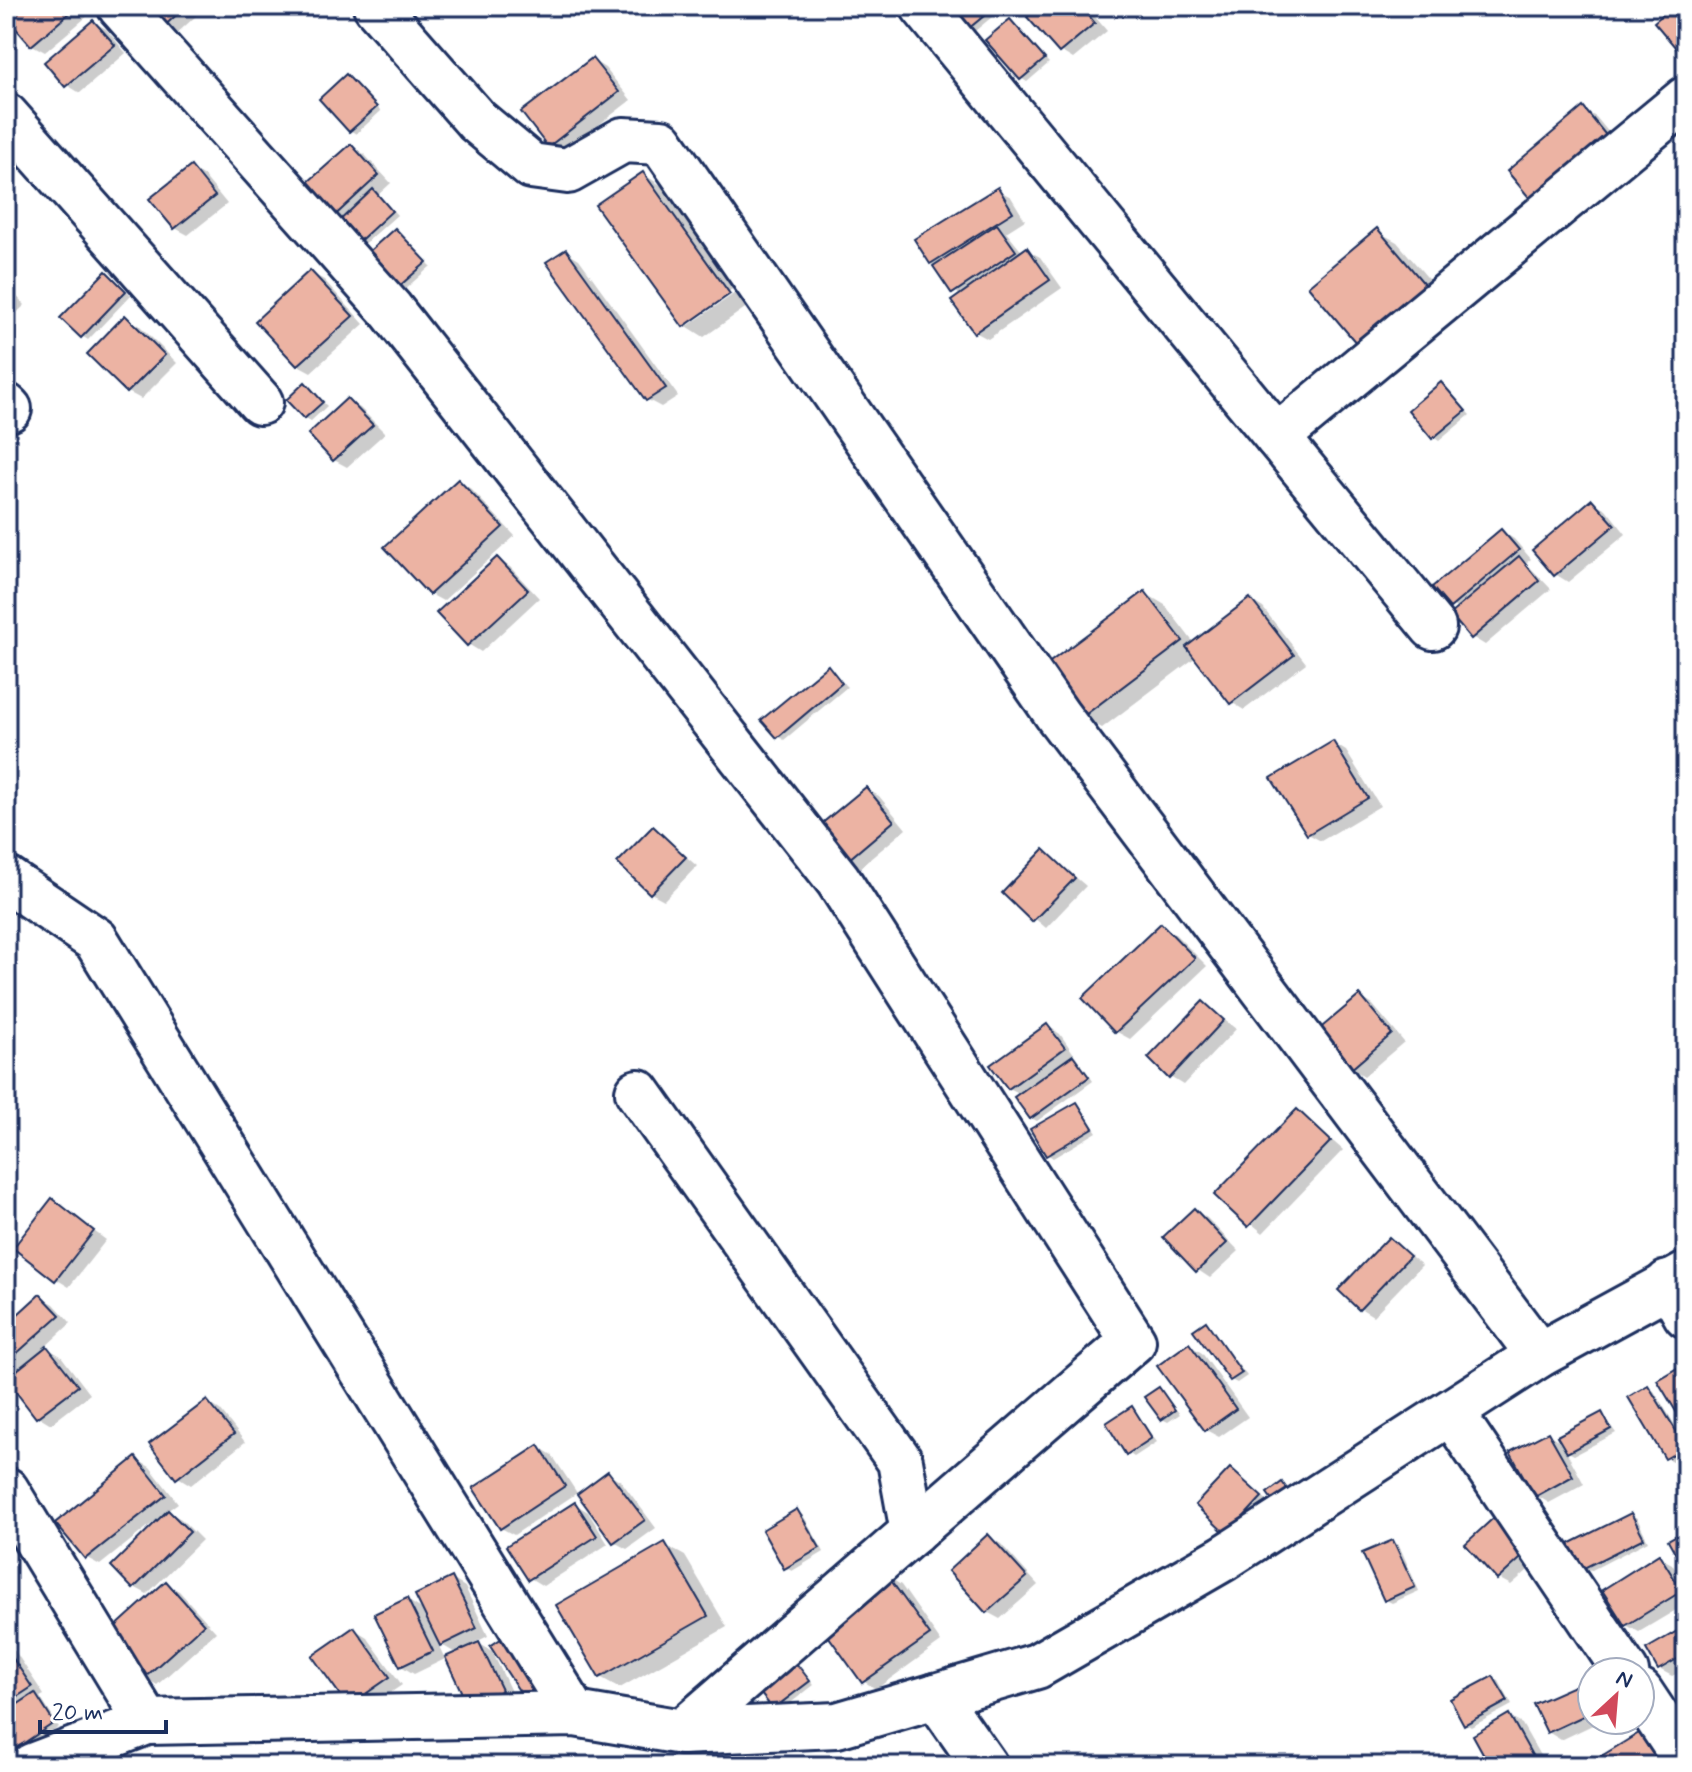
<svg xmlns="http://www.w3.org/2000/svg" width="1692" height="1772" font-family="Mynerve,sans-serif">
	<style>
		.shadow { fill: #0003 }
		.building { fill: #ecb3a3; stroke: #1b2f5e; stroke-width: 2 }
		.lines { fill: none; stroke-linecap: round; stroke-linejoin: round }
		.street-casing { stroke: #1b2f5e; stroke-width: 50 }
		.street { stroke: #fff; stroke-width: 44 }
	</style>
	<rect width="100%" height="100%" fill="#fff"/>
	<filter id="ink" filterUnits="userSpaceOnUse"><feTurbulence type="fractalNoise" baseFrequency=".0125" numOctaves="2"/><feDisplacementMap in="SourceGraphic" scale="16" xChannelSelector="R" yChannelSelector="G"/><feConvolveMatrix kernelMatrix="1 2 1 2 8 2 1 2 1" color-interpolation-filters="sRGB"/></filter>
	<g filter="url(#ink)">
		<!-- shadow -->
		<g class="shadow">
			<polygon points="6,6 83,6 90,14 45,52 32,45 6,14"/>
			<polygon points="140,6 207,6 174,36"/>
			<polygon points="951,6 1003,6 1004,7 975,31"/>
			<polygon points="1043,6 1086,6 1107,31 1073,59 1060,51"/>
			<polygon points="1651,6 1686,6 1686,57 1665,16"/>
			<polygon points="93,22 106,29 126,53 80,93 67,85"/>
			<polygon points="1010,22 1049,63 1027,82 1021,78"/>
			<polygon points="592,60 605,68 631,100 562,153 549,145"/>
			<polygon points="346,76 381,111 356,134 350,130"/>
			<polygon points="1583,110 1596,117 1630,158 1544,211"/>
			<polygon points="351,146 364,154 391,183 378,195 397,215 359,249 331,219"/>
			<polygon points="191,168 204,176 227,204 188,235 175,228"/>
			<polygon points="643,174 662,186 735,287 689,320 689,325 738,291 748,306 704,337 685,325"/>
			<polygon points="998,190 1011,197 1025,220 1006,232 1023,253 1027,250 1040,257 1062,288 988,339 975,332 961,297 931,263"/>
			<polygon points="395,230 431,266 403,291 398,287"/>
			<polygon points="1377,231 1397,242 1461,317 1394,373 1374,362"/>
			<polygon points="566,251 579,259 678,396 661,407 648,400"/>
			<polygon points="106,273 131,295 88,340 82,336"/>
			<polygon points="311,273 324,280 364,324 311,372 298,365"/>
			<polygon points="6,285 25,305 6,323"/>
			<polygon points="126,318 139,325 177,363 141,399 128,392"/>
			<polygon points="1441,384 1470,415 1439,441 1433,437"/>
			<polygon points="305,385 327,406 311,421 305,418"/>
			<polygon points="347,400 360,408 385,433 347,467 334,460"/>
			<polygon points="458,481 471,489 515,536 443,601 430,594"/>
			<polygon points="1593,502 1606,509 1626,534 1568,582 1555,574"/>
			<polygon points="1501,531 1514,539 1531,559 1526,563 1551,589 1485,645 1472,637 1458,610 1435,588"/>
			<polygon points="497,559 510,567 539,598 481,652 468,644"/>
			<polygon points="1145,593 1165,605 1194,643 1250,600 1263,608 1306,663 1244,710 1231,702 1196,657 1102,728 1082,717"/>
			<polygon points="828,668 847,687 784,740 778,736"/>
			<polygon points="1333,743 1346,751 1380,806 1321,841 1308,834"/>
			<polygon points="866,789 879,796 906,829 857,870 844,863"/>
			<polygon points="653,828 697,866 664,900 651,893"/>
			<polygon points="1045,851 1086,886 1046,928 1005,893"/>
			<polygon points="1161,925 1174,933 1207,966 1130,1039 1117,1032 1085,998"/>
			<polygon points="1360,997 1373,1005 1404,1042 1364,1076 1351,1068"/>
			<polygon points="1203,1003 1236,1029 1183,1085 1170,1077"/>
			<polygon points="1048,1026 1060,1034 1093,1081 1037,1121 1031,1118 1021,1094 1009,1088"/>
			<polygon points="1077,1104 1097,1132 1053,1158 1047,1154"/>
			<polygon points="1298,1111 1343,1150 1263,1233 1217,1195"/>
			<polygon points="53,1201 106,1240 69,1287 56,1279"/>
			<polygon points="1194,1210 1207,1218 1239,1251 1210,1278 1198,1270"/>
			<polygon points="1389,1239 1422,1265 1373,1316 1360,1308"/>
			<polygon points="41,1297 54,1304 71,1323 45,1347 61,1356 90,1394 51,1424 38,1416 9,1380 6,1382 6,1327"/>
			<polygon points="1206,1323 1247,1376 1237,1383 1231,1380"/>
			<polygon points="1189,1345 1202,1353 1248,1417 1219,1437 1206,1430"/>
			<polygon points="1648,1387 1654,1391 1686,1443 1686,1453 1672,1461 1666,1458"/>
			<polygon points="1159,1390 1180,1414 1168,1422 1162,1419"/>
			<polygon points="207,1402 220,1410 245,1442 191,1485 178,1477"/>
			<polygon points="1132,1409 1157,1442 1134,1457 1128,1453"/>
			<polygon points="1602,1414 1616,1433 1574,1455 1566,1451 1584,1484 1549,1503 1536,1495 1548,1434 1563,1443"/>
			<polygon points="539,1447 552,1455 577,1493 514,1535 501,1528"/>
			<polygon points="137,1460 150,1467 178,1503 167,1511 181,1519 202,1540 147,1594 134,1587 155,1521 100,1565 87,1558"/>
			<polygon points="1230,1470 1274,1506 1241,1541"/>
			<polygon points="608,1473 621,1481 656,1528 627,1549 614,1542"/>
			<polygon points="575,1504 588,1512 608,1544 543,1586 530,1578"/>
			<polygon points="797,1512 803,1515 824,1552 792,1571 786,1568"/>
			<polygon points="1631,1515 1637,1518 1648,1541 1590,1571 1584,1568"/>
			<polygon points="1513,1522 1544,1556 1511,1585 1498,1578"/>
			<polygon points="989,1537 1001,1544 1038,1585 1000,1619 987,1612"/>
			<polygon points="1393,1542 1399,1545 1419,1591 1392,1603 1386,1600"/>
			<polygon points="665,1545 685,1556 727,1627 620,1688 600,1677"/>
			<polygon points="1659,1557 1672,1564 1686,1586 1686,1604 1639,1632 1626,1625"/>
			<polygon points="888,1577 901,1585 941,1642 876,1689 863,1681"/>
			<polygon points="452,1579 465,1587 488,1636 476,1642 492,1651 514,1698 483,1712 457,1654 437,1642 445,1659 414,1674 401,1666 407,1600 425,1611"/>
			<polygon points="166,1584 179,1591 216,1632 157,1685 144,1677"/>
			<polygon points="354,1629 367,1637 402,1685 362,1712"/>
			<polygon points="1686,1629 1686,1669 1672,1676 1659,1669"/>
			<polygon points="6,1646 15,1651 44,1695 40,1697 59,1727 17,1755 6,1744"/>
			<polygon points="793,1661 814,1685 780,1711 775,1707"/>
			<polygon points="1493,1678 1499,1681 1512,1705 1471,1727 1466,1724"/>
			<polygon points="1592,1680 1592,1720 1603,1720 1561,1740 1548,1732"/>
			<polygon points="1509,1717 1522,1724 1546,1766 1493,1766"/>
			<polygon points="1639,1735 1652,1742 1667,1766 1588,1766"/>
		</g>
		<!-- building -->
		<g class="building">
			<polygon points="6,6 78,6 31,46 6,17"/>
			<polygon points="137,6 186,6 160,30"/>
			<polygon points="948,6 996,6 968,29"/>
			<polygon points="1040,6 1081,6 1095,23 1059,53 1027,17"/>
			<polygon points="1673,6 1686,6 1686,60 1654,22"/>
			<polygon points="1010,19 1045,59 1020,80 985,40"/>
			<polygon points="93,20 115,45 65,87 44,62"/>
			<polygon points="592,58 619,92 548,147 521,112"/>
			<polygon points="346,74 377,107 349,132 319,99"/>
			<polygon points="1583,107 1618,150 1542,213 1507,171"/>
			<polygon points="351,144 379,175 330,220 300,189"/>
			<polygon points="191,166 215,196 174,229 149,199"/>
			<polygon points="643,172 730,294 683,327 595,205"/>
			<polygon points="998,187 1013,212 930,264 914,239"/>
			<polygon points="373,189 392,211 352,248 333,227"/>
			<polygon points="997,224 1016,251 952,294 933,266"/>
			<polygon points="395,228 427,262 396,289 365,255"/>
			<polygon points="1377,228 1442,305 1373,363 1308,286"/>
			<polygon points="1027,247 1050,280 974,333 951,301"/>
			<polygon points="566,249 666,388 646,401 546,262"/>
			<polygon points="310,270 353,316 297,366 255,321"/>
			<polygon points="106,271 126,291 81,338 60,318"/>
			<polygon points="125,315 165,355 127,393 87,354"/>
			<polygon points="305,382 323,402 304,419 286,400"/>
			<polygon points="1441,382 1466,411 1432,439 1408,410"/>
			<polygon points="347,398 373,425 333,461 308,434"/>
			<polygon points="458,479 503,527 429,595 384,547"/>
			<polygon points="1592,499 1615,525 1554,576 1532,550"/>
			<polygon points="1501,529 1519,550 1450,608 1432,587"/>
			<polygon points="1519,556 1539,581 1471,639 1450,614"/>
			<polygon points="497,557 528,590 467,646 436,613"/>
			<polygon points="1145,591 1183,641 1081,718 1042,668"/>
			<polygon points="1250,598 1294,655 1230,704 1186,647"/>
			<polygon points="828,665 842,683 777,738 761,720"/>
			<polygon points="1333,741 1368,798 1307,835 1271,778"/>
			<polygon points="866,787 894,821 842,865 814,830"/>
			<polygon points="653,826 686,857 650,894 617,863"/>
			<polygon points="1044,849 1075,878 1032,922 1002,893"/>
			<polygon points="1161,923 1195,958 1115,1033 1082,998"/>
			<polygon points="1360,995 1392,1034 1350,1070 1317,1031"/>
			<polygon points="1203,1001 1224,1020 1169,1079 1148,1058"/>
			<polygon points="1047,1024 1065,1048 1008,1089 990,1065"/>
			<polygon points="1073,1055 1089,1077 1030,1119 1014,1097"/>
			<polygon points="1077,1102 1093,1128 1046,1156 1030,1129"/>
			<polygon points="1297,1109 1331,1141 1248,1227 1214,1195"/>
			<polygon points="52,1198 94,1231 55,1281 13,1248"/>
			<polygon points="1194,1208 1227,1243 1196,1272 1163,1237"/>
			<polygon points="1389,1237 1410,1256 1359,1310 1338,1290"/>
			<polygon points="40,1294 60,1315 6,1363 6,1325"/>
			<polygon points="1206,1321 1242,1373 1230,1381 1193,1330"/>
			<polygon points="1189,1343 1236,1409 1205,1431 1157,1366"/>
			<polygon points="47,1346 78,1386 36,1418 6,1379"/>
			<polygon points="1679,1367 1686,1380 1686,1428 1657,1380"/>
			<polygon points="1648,1385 1686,1447 1665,1459 1628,1397"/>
			<polygon points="1159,1387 1175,1410 1161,1420 1144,1397"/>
			<polygon points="207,1400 234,1434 176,1479 149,1444"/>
			<polygon points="1132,1406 1152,1438 1126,1455 1106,1423"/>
			<polygon points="1602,1412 1611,1429 1567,1453 1557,1436"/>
			<polygon points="1548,1432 1573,1476 1535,1497 1510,1452"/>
			<polygon points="539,1445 565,1486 500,1529 473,1488"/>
			<polygon points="136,1457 166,1495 85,1559 55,1523"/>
			<polygon points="1230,1468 1262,1497 1227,1535 1195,1505"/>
			<polygon points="608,1471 645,1520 613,1543 577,1494"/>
			<polygon points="1282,1482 1299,1505 1284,1516 1267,1493"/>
			<polygon points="575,1502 597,1536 528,1580 506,1546"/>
			<polygon points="797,1509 820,1548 784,1569 762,1530"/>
			<polygon points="168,1510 190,1532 133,1589 111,1566"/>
			<polygon points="1500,1512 1532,1548 1497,1580 1465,1544"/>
			<polygon points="1631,1513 1644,1538 1582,1569 1569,1544"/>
			<polygon points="1686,1530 1686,1572 1668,1540"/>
			<polygon points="988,1534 1027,1577 986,1613 948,1571"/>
			<polygon points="1393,1540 1415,1587 1384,1601 1362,1553"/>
			<polygon points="665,1542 708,1616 599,1678 556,1605"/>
			<polygon points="1659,1554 1682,1591 1625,1626 1602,1590"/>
			<polygon points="887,1575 930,1635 862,1683 819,1623"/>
			<polygon points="452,1577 477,1628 440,1646 415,1595"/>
			<polygon points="166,1581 204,1624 143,1679 104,1637"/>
			<polygon points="407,1598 433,1651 400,1667 374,1614"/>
			<polygon points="1686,1626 1686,1654 1658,1670 1646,1649"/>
			<polygon points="354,1627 390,1677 348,1706 312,1656"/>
			<polygon points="510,1633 548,1695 529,1706 490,1646"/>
			<polygon points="479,1642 502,1690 468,1706 445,1657"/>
			<polygon points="6,1648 32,1687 6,1704"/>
			<polygon points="793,1659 810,1681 773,1709 756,1688"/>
			<polygon points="1493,1676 1508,1701 1464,1725 1450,1699"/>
			<polygon points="1592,1678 1592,1712 1547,1733 1533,1704"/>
			<polygon points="35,1693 54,1723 9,1753 6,1748 6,1712"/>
			<polygon points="1509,1714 1538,1766 1490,1766 1473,1735"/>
			<polygon points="1639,1733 1656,1759 1645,1766 1585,1766"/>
		</g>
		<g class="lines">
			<defs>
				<g id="street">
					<polyline points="120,6 391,310 838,880 1133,1341 682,1732"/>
					<polyline points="376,6 477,121 531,166 568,171 623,140 661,142 1058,716 1539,1355"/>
					<polyline points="923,6 1433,627"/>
					<polyline points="6,116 260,402"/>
					<polyline points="6,406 9,409"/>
					<polyline points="1277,437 1686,99"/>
					<polyline points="6,879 96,940 575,1714"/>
					<polyline points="638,1092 900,1461 913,1532"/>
					<polyline points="1668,1283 1686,1315"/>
					<polyline points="1451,1412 1626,1672"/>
					<polyline points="6,1490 147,1722"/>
					<polyline points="1640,1692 1686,1761"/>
					<polyline points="936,1696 985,1766"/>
					<polyline points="32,1766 147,1722 575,1714 682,1732 837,1725 936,1696 1037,1666 1224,1558 1539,1355 1686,1275"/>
				</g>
			</defs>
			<!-- street casing -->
			<use href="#street" class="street-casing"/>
			<!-- street -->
			<use href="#street" class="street"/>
		</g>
	</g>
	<!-- margin -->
	<rect width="1692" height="1772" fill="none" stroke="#fff" stroke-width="32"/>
	<rect x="16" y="16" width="1660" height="1740" fill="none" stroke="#1b2f5e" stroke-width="3" filter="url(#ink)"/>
	<!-- north arrow -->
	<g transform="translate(1616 1696) rotate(26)"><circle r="38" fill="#ffffff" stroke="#a4acbf" stroke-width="2"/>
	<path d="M0-6L14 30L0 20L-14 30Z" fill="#d1495b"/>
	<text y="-12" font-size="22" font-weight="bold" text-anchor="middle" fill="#1b2f5e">N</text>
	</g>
	<!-- scale -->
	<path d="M40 1720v12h126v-12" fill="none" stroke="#1b2f5e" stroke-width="4"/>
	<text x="52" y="1720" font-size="24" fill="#1b2f5e" stroke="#ffffff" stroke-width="6" paint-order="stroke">20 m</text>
</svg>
